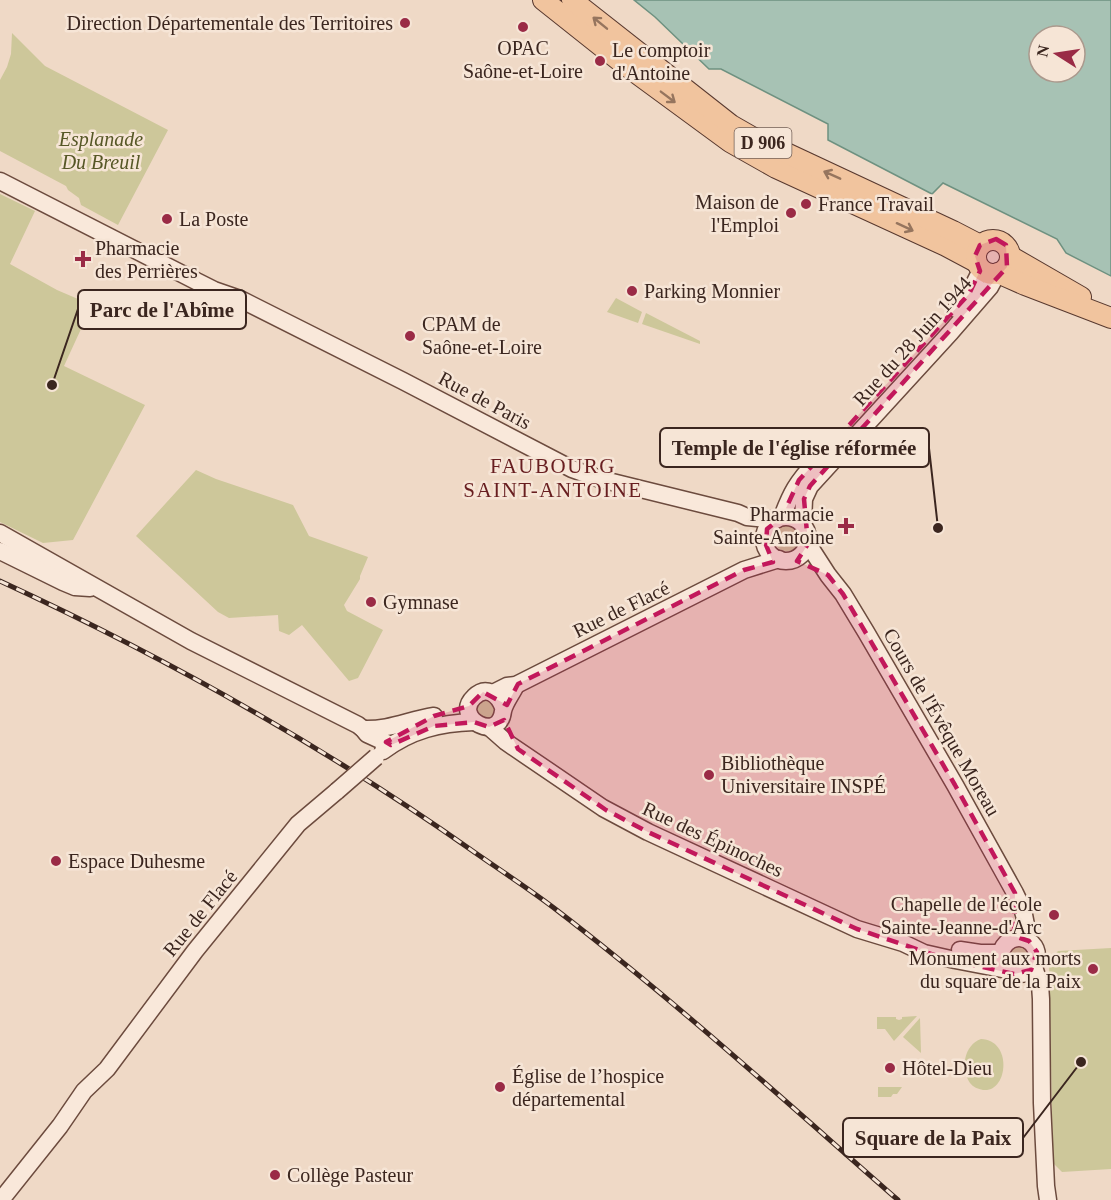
<svg xmlns="http://www.w3.org/2000/svg" width="1111" height="1200" font-family="'Times New Roman',serif">
	<style>
		.green { fill: #cdc79a }
		.water { fill: #a7c2b4; stroke: #6e9180; stroke-width: 1.5; fill-rule: evenodd }
		.lines { fill: none; stroke-linecap: round; stroke-linejoin: round }
		.secondary-casing { stroke: #6c4b3e; stroke-width: 19 }
		.primary-casing { stroke: #58392f; stroke-width: 22 }
		.secondary { stroke: #f9e8da; stroke-width: 16 }
		.primary { stroke: #f1c49e; stroke-width: 20 }
		.rail-casing { stroke: #3b261f; stroke-width: 5 }
		.rail { stroke: #f6e5d6; stroke-width: 3; stroke-dasharray: 9; stroke-linecap: butt }
		.secondary-bridge-casing { stroke: #6c4b3e; stroke-width: 19; stroke-linecap: butt }
		.secondary-bridge { stroke: #f9e8da; stroke-width: 16 }
		.oneway { stroke: #96755e }
		.marked { fill: #c2185b; fill-opacity: 0.2; stroke: #c2185b; stroke-width: 4.5; stroke-dasharray: 12 8; stroke-linejoin: round }
		.poi-dot { fill: #9a2b46; stroke: #f6e5d6; stroke-width: 2 }
		.labels { text-anchor: middle; stroke-width: 5; stroke-linejoin: round; paint-order: stroke }
		.shield { fill: #f6e5d6; stroke: #735f56; stroke-width: 1.5 }
		.shield-label { font-size: 18px; font-weight: bold; fill: #3b261f }
		.poi-label { font-size: 20px; fill: #3b261f; stroke: #f6e5d6; text-anchor: start }
		.park-label { font-size: 20px; font-style: italic; fill: #565726; stroke: #f6e5d6 }
		.street-label { font-size: 20px; fill: #3b261f; stroke: #f6e5d6 }
		.neighbourhood-label { font-size: 21px; letter-spacing: 1.5px; fill: #681e20; stroke: #f6e5d6 }
		.leader { fill: none; stroke: #3b261f; stroke-width: 2 }
		.callout-dot { fill: #3b261f; stroke: #f6e5d6; stroke-width: 2 }
		.callout { fill: #f6e5d6; stroke: #3b261f; stroke-width: 2 }
		.callout-label { font-size: 21px; text-anchor: middle; font-weight: bold; fill: #3b261f }
	</style>
	<rect width="100%" height="100%" fill="#efd9c6"/>
	<!-- green -->
	<g class="green">
		<polygon points="12,33 45,66 168,130 118,225 81,205 79,198 68,190 66,186 0,151 0,80 7,67 11,54"/>
		<polygon points="0,194 35,211 10,264 57,290 92,305 64,366 145,405 73,540 43,543 0,522"/>
		<polygon points="616,298 642,312 638,323 607,312"/>
		<polygon points="646,313 700,341 700,344 642,324"/>
		<polygon points="196,470 216,479 293,505 309,536 368,557 360,576 360,579 344,605 347,611 383,630 358,678 349,681 302,625 289,635 279,631 278,615 229,618 218,612 136,536"/>
		<circle cx="787" cy="538" r="13"/>
		<circle cx="486" cy="709" r="9"/>
		<circle cx="1019" cy="956" r="10"/>
		<polygon points="1111,948 1111,1169 1062,1172 1053,1163 1049,961 1058,951"/>
		<polygon points="917,1016 894,1041 885,1029 877,1029 877,1017 896,1017 896,1019 899,1020 902,1019 902,1017"/>
		<polygon points="920,1018 921,1053 903,1037"/>
		<path d="M981,1039C1013,1040 1008,1093 983,1090C978,1089 973,1087 970,1083C960,1069 964,1045 981,1039Z"/>
		<polygon points="878,1087 902,1087 897,1094 893,1094 891,1097 878,1097"/>
	</g>
	<!-- water -->
	<path class="water" d="M634,0H1111V276L1066,253L1057,239L943,183L932,194L828,140V124L721,69H709L655,17ZM1039,36H1075V72H1039Z"/>
	<g class="lines">
		<defs>
			<g id="secondary">
				<polyline points="0,181 196,281 214,290 240,299 403,381 572,469 600,479 738,513 747,517 776,520"/>
				<polyline points="956,309 969,294 981,270"/>
				<path d="M782,517C791,493 797,482 815,463"/>
				<circle cx="786" cy="539" r="22"/>
				<polyline points="803,524 804,499 810,486 951,332 990,287 997,274"/>
				<polyline points="0,533 191,641 358,725 363,729 367,734 391,745"/>
				<path d="M808,544L828,575L843,594L866,632L955,785L1015,893C1023,909 1028,921 1025,939"/>
				<polyline points="0,551 63,582 75,587 90,588"/>
				<polyline points="493,693 507,686 516,685 744,570 779,559"/>
				<path d="M503,707C498,694 486,685 474,697C452,718 499,744 503,711C505,702 512,694 516,685"/>
				<polyline points="489,727 506,742 603,808 648,832 857,929 903,943 924,953 955,960 1007,970"/>
				<path d="M363,729C390,730 408,720 434,716"/>
				<path d="M383,751C411,730 440,723 474,722"/>
				<circle cx="1019" cy="956" r="18"/>
				<polyline points="960,950 980,953 1001,953"/>
				<polyline points="1034,967 1040,985 1041,999 1042,1103 1046,1186 1048,1200"/>
				<polyline points="1,1200 60,1126 84,1091 107,1069 195,951 234,903 298,824 337,791"/>
			</g>
			<g id="primary">
				<polyline points="543,0 621,62 730,142 776,168 946,246 976,262"/>
				<polyline points="572,0 731,125 752,137 953,231 980,245"/>
				<circle cx="993" cy="257" r="17"/>
				<polyline points="1010,256 1081,297"/>
				<polyline points="998,273 1025,285 1111,318"/>
			</g>
		</defs>
		<!-- secondary casing -->
		<use href="#secondary" class="secondary-casing"/>
		<!-- primary casing -->
		<use href="#primary" class="primary-casing"/>
		<!-- secondary -->
		<use href="#secondary" class="secondary"/>
		<!-- primary -->
		<use href="#primary" class="primary"/>
		<defs>
			<path id="rail" d="M0,581C167,658 327,748 477,854C503,872 529,889 554,908C673,999 785,1101 898,1200"/>
		</defs>
		<!-- rail casing -->
		<use href="#rail" class="rail-casing"/>
		<!-- rail -->
		<use href="#rail" class="rail"/>
		<defs>
			<polyline id="secondary-bridge" points="337,791 376,757"/>
		</defs>
		<!-- secondary-bridge casing -->
		<use href="#secondary-bridge" class="secondary-bridge-casing"/>
		<!-- secondary-bridge -->
		<use href="#secondary-bridge" class="secondary-bridge"/>
	</g>
	<!-- one-way arrows -->
	<defs><path id="oneway-shaft" d="M-6 0H5M1.5-3L5.5 0L1.5 3" fill="none" stroke-width="1.6" stroke-linecap="round" stroke-linejoin="round" transform="scale(1.5)"/></defs>
	<g class="oneway">
		<use href="#oneway-shaft" transform="translate(600 23) rotate(-141)"/>
		<use href="#oneway-shaft" transform="translate(668 97) rotate(37)"/>
		<use href="#oneway-shaft" transform="translate(832 175) rotate(-156)"/>
		<use href="#oneway-shaft" transform="translate(905 227) rotate(25)"/>
	</g>
	<!-- marked area -->
	<path class="marked" d="M996,239L1006,245L1007,267L810,486L804,499L808,544L797,561L828,575L843,594L955,785L1015,893L1014,936L1029,941L1037,952L1031,970L1014,974L943,958L857,929L648,832L606,810L518,749L504,720L489,727L474,722L434,726L391,745L386,742L434,716L469,706L483,692L507,705L518,684L744,570L773,562L766,545L767,529L782,517L799,480L969,294L980,271L975,256L980,245Z"/>
	<!-- markers -->
	<g class="poi-dot">
		<circle cx="405" cy="23" r="6"/>
		<circle cx="523" cy="27" r="6"/>
		<circle cx="600" cy="61" r="6"/>
		<circle cx="806" cy="204" r="6"/>
		<circle cx="791" cy="213" r="6"/>
		<circle cx="167" cy="219" r="6"/>
		<path d="M80 250h6v6h6v6h-6v6h-6v-6h-6v-6h6z"/>
		<circle cx="632" cy="291" r="6"/>
		<circle cx="410" cy="336" r="6"/>
		<path d="M843 517h6v6h6v6h-6v6h-6v-6h-6v-6h6z"/>
		<circle cx="371" cy="602" r="6"/>
		<circle cx="709" cy="775" r="6"/>
		<circle cx="56" cy="861" r="6"/>
		<circle cx="1054" cy="915" r="6"/>
		<circle cx="1093" cy="969" r="6"/>
		<circle cx="890" cy="1068" r="6"/>
		<circle cx="500" cy="1087" r="6"/>
		<circle cx="275" cy="1175" r="6"/>
	</g>
	<g class="labels">
		<!-- shield labels -->
		<rect class="shield" x="734.5" y="128" width="57" height="30" rx="4.5"/>
		<g class="shield-label">
			<text x="763" y="149">D 906</text>
		</g>
		<!-- poi labels -->
		<g class="poi-label">
			<text x="393" y="30" text-anchor="end">Direction Départementale des Territoires</text>
			<text x="523" y="55" text-anchor="middle">OPAC<tspan x="523" dy="23">Saône-et-Loire</tspan></text>
			<text x="612" y="57">Le comptoir<tspan x="612" dy="23">d'Antoine</tspan></text>
			<text x="779" y="209" text-anchor="end">Maison de<tspan x="779" dy="23">l'Emploi</tspan></text>
			<text x="818" y="211">France Travail</text>
			<text x="179" y="226">La Poste</text>
			<text x="95" y="255">Pharmacie<tspan x="95" dy="23">des Perrières</tspan></text>
			<text x="644" y="298">Parking Monnier</text>
			<text x="422" y="331">CPAM de<tspan x="422" dy="23">Saône-et-Loire</tspan></text>
			<text x="834" y="521" text-anchor="end">Pharmacie<tspan x="834" dy="23">Sainte-Antoine</tspan></text>
			<text x="383" y="609">Gymnase</text>
			<text x="721" y="770">Bibliothèque<tspan x="721" dy="23">Universitaire INSPÉ</tspan></text>
			<text x="68" y="868">Espace Duhesme</text>
			<text x="1042" y="911" text-anchor="end">Chapelle de l'école<tspan x="1042" dy="23">Sainte-Jeanne-d'Arc</tspan></text>
			<text x="1081" y="965" text-anchor="end">Monument aux morts<tspan x="1081" dy="23">du square de la Paix</tspan></text>
			<text x="902" y="1075">Hôtel-Dieu</text>
			<text x="512" y="1083">Église de l’hospice<tspan x="512" dy="23">départemental</tspan></text>
			<text x="287" y="1182">Collège Pasteur</text>
		</g>
		<!-- park labels -->
		<g class="park-label">
			<text x="101" y="146">Esplanade<tspan x="101" dy="23">Du Breuil</tspan></text>
		</g>
		<!-- street labels -->
		<g class="street-label">
			<text transform="translate(912 341) rotate(-48)" y="7">Rue du 28 Juin 1944</text>
			<text transform="translate(485 400) rotate(28)" y="7">Rue de Paris</text>
			<text transform="translate(621 609) rotate(-26)" y="7">Rue de Flacé</text>
			<text transform="translate(942 722) rotate(60)" y="7">Cours de l'Évêque Moreau</text>
			<text transform="translate(713 839) rotate(25)" y="7">Rue des Épinoches</text>
			<text transform="translate(200 913) rotate(-51)" y="7">Rue de Flacé</text>
		</g>
		<!-- neighbourhood labels -->
		<g class="neighbourhood-label">
			<text x="553" y="473">FAUBOURG<tspan x="553" dy="24">SAINT-ANTOINE</tspan></text>
		</g>
	</g>
	<!-- callouts -->
	<path class="leader" d="M52 385L78 309M938 528L929 448M1081 1062L1023 1138"/>
	<g class="callout-dot">
		<circle cx="52" cy="385" r="6"/>
		<circle cx="938" cy="528" r="6"/>
		<circle cx="1081" cy="1062" r="6"/>
	</g>
	<g class="callout">
		<rect x="78" y="290" width="168" height="39" rx="6"/>
		<rect x="660" y="428" width="269" height="39" rx="6"/>
		<rect x="843" y="1118" width="180" height="39" rx="6"/>
	</g>
	<g class="callout-label">
		<text x="162" y="317">Parc de l'Abîme</text>
		<text x="794" y="455">Temple de l'église réformée</text>
		<text x="933" y="1145">Square de la Paix</text>
	</g>
	<!-- north arrow -->
	<g transform="translate(1057 54) rotate(282)"><circle r="28" fill="#f6e5d6" stroke="#ab998d" stroke-width="1.5"/>
	<path d="M0-4.5L10 22L0 15L-10 22Z" fill="#9a2b46"/>
	<text y="-9" font-size="16" font-weight="bold" text-anchor="middle" fill="#3b261f">N</text>
	</g>
</svg>
